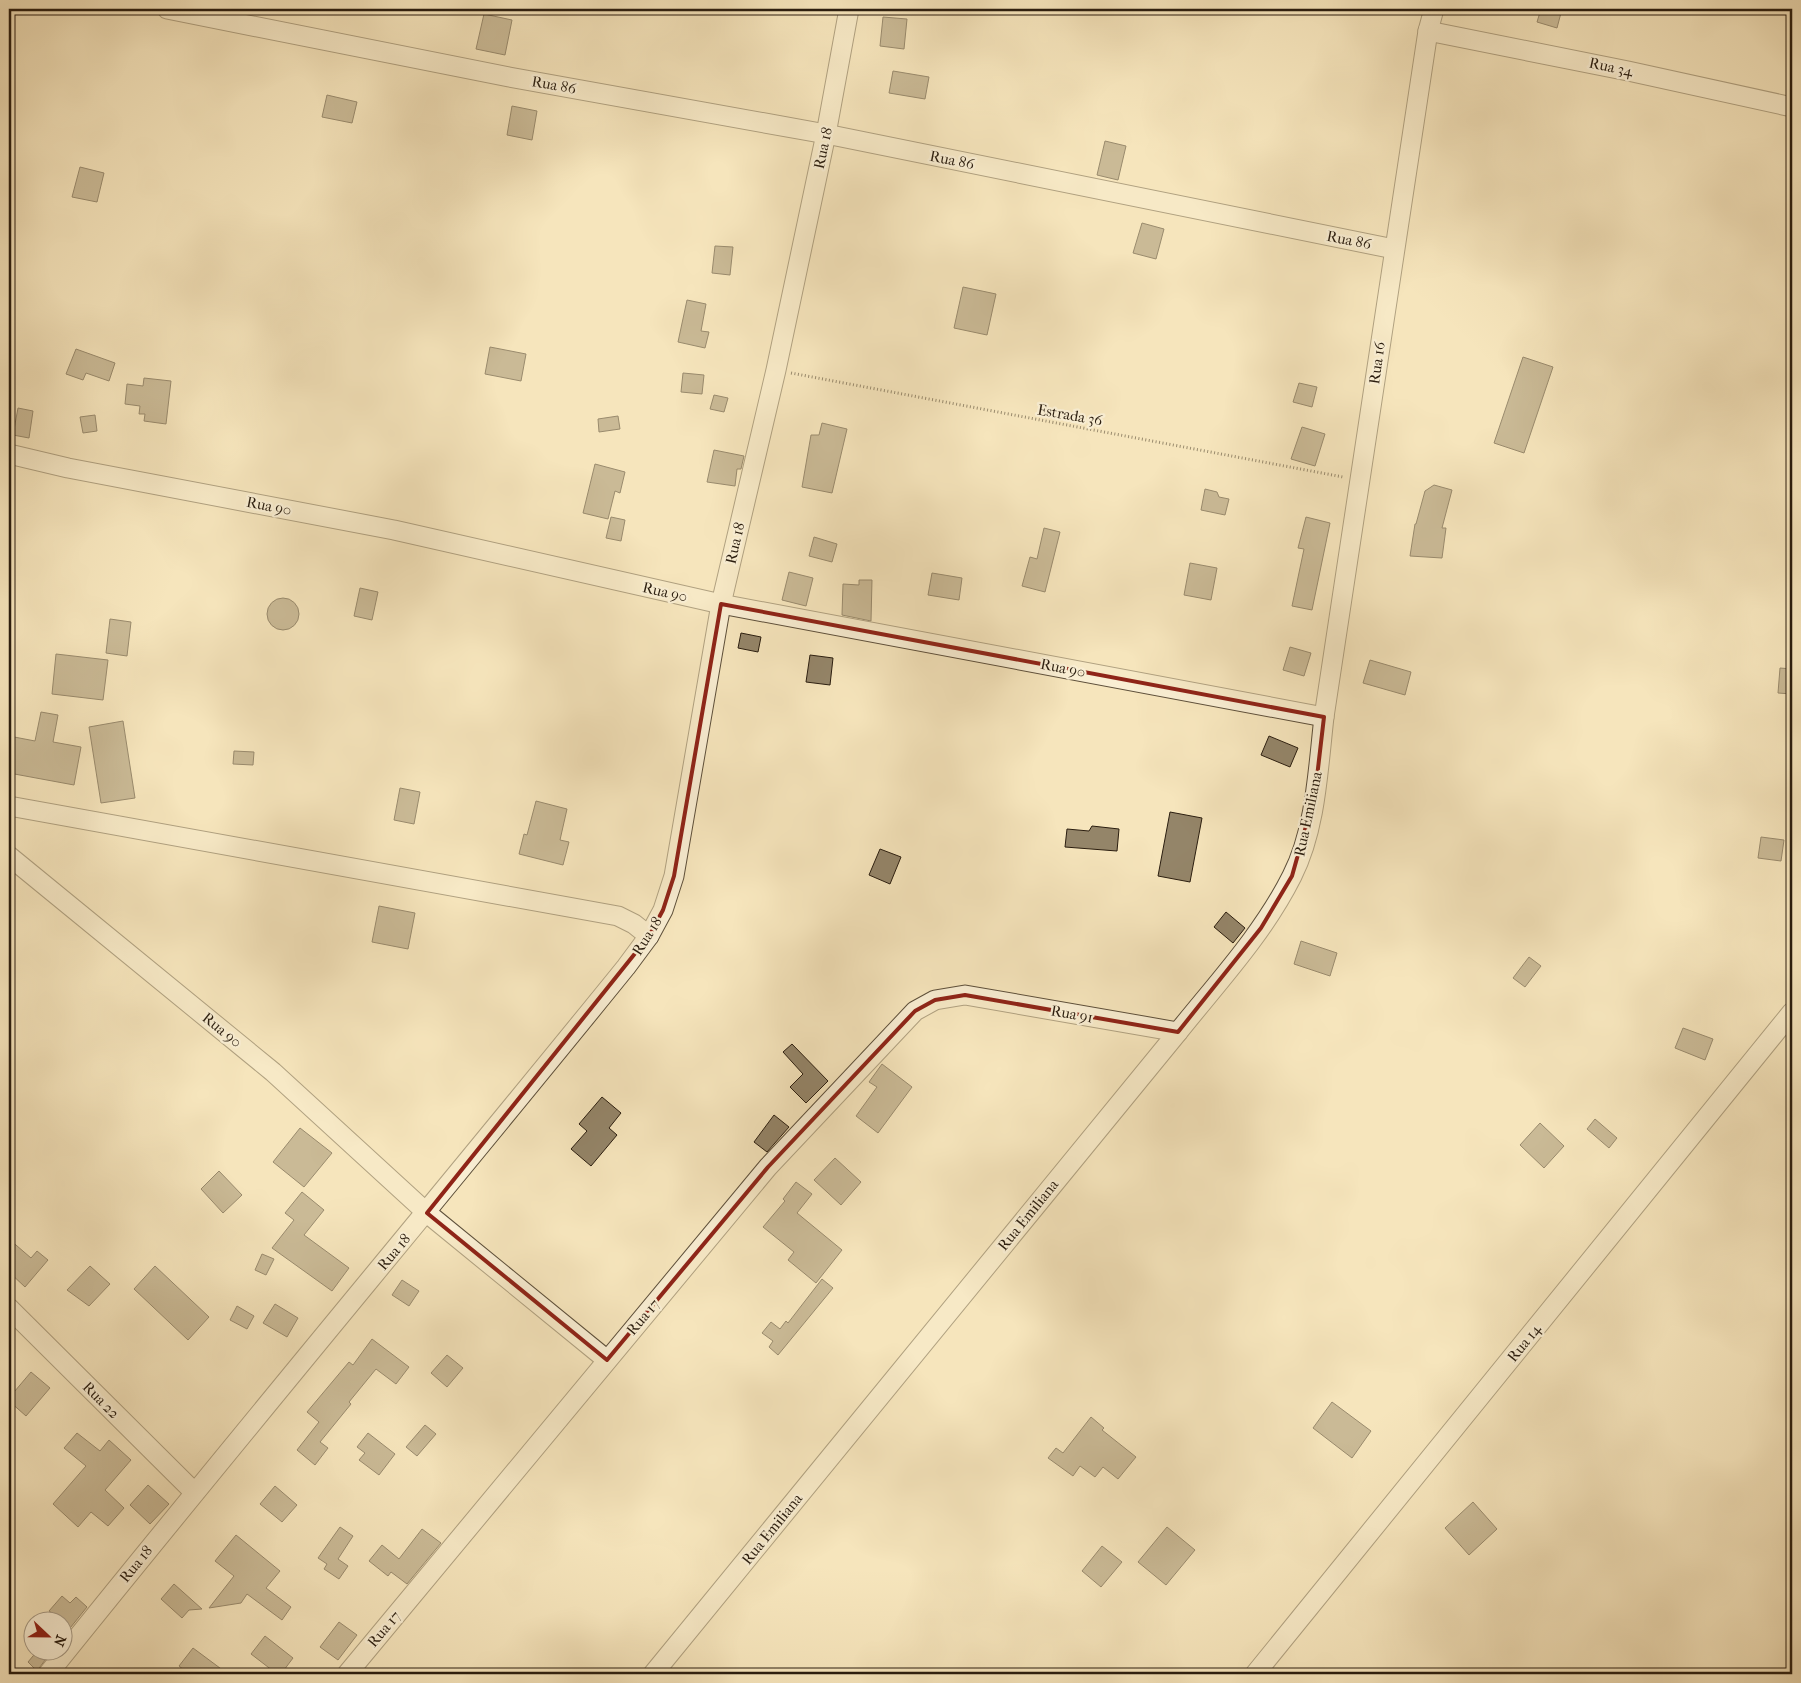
<svg xmlns="http://www.w3.org/2000/svg" width="1801" height="1683" font-family="'IM FELL French Canon',serif">
	<style>
		.building { fill: #948569; stroke: #2a1d0f }
		.lines { fill: none; stroke-linecap: round; stroke-linejoin: round }
		.minor-casing { stroke: #5d4f3a; stroke-width: 21 }
		.path { stroke: #2a1d0f; stroke-width: 3; stroke-dasharray: 1 2.5; stroke-linecap: butt }
		.minor { stroke: #f9eed3; stroke-width: 19 }
		.marked { fill: none; stroke: #8f2418; stroke-width: 4; stroke-linejoin: round }
		.labels { text-anchor: middle; stroke-width: 4.5; stroke-linejoin: round; paint-order: stroke }
		.street-label { font-size: 15px; fill: #2a1d0f; stroke: #f9eed3 }
	</style>
	<rect width="100%" height="100%" fill="#f6e5bc"/>
	<filter id="stains"><feTurbulence type="fractalNoise" baseFrequency=".004" numOctaves="4"/><feColorMatrix values="0 0 0 0 .2 0 0 0 0 .09 0 0 0 0 .02 0 0 0 .5 -.17"/></filter>
	<radialGradient id="worn" r=".72"><stop offset=".6" stop-color="#630" stop-opacity="0"/><stop offset="1" stop-color="#630" stop-opacity=".3"/></radialGradient>
	<!-- building -->
	<g class="building">
		<polygon points="1541,9 1562,9 1557,28 1537,22"/>
		<polygon points="484,14 512,20 505,55 476,49"/>
		<polygon points="883,17 907,19 904,49 880,46"/>
		<polygon points="893,71 929,77 925,99 889,93"/>
		<polygon points="327,95 357,102 352,123 322,117"/>
		<polygon points="512,106 537,111 532,140 507,135"/>
		<polygon points="1105,141 1126,146 1118,180 1097,175"/>
		<polygon points="80,167 104,173 97,202 72,197"/>
		<polygon points="1142,223 1164,229 1156,259 1133,253"/>
		<polygon points="715,246 733,247 730,275 712,273"/>
		<polygon points="963,287 996,294 987,335 954,328"/>
		<polygon points="687,300 706,304 701,331 709,332 705,348 678,342"/>
		<polygon points="490,347 526,354 521,381 485,374"/>
		<polygon points="76,349 115,363 109,381 86,373 83,380 66,374"/>
		<polygon points="1523,357 1553,367 1524,453 1494,443"/>
		<polygon points="683,373 704,375 702,394 681,392"/>
		<polygon points="144,378 171,381 166,424 144,421 145,414 139,414 140,406 125,404 127,384 143,386"/>
		<polygon points="1299,383 1317,387 1312,407 1293,402"/>
		<polygon points="714,395 728,398 724,412 710,409"/>
		<polygon points="18,408 33,411 29,438 13,435"/>
		<polygon points="95,415 97,431 83,433 80,417"/>
		<polygon points="618,416 620,429 599,432 598,419"/>
		<polygon points="822,423 847,429 832,493 802,487 811,435 819,435"/>
		<polygon points="1302,427 1325,434 1315,466 1291,459"/>
		<polygon points="714,450 744,456 741,469 737,469 735,486 707,482"/>
		<polygon points="595,464 625,472 620,493 615,491 608,519 583,513"/>
		<polygon points="1434,485 1452,490 1442,528 1446,528 1442,558 1410,556 1415,524 1416,524 1425,491"/>
		<polygon points="1205,489 1217,492 1219,497 1229,499 1225,515 1201,510"/>
		<polygon points="611,517 625,520 621,541 606,538"/>
		<polygon points="1306,517 1330,523 1312,610 1292,606 1304,549 1298,548"/>
		<polygon points="1044,528 1060,532 1045,592 1022,586 1030,557 1037,559"/>
		<polygon points="814,537 837,544 832,562 809,556"/>
		<polygon points="1190,563 1217,568 1211,600 1184,595"/>
		<polygon points="789,572 813,578 806,606 782,600"/>
		<polygon points="932,573 962,578 959,600 928,595"/>
		<polygon points="859,580 872,580 871,621 842,615 843,584 859,585"/>
		<polygon points="360,588 378,592 372,620 354,616"/>
		<circle cx="283" cy="614" r="16"/>
		<polygon points="110,619 131,622 127,656 106,653"/>
		<polygon points="741,633 761,637 758,652 738,648"/>
		<polygon points="1290,647 1311,653 1304,676 1283,670"/>
		<polygon points="56,654 108,660 103,700 52,694"/>
		<polygon points="810,655 833,658 830,685 806,682"/>
		<polygon points="1370,660 1411,672 1405,695 1363,683"/>
		<polygon points="1780,668 1792,669 1792,694 1778,693"/>
		<polygon points="41,712 58,715 53,742 81,747 74,785 9,773 9,736 35,741"/>
		<polygon points="123,721 135,798 101,803 89,727"/>
		<polygon points="1269,736 1298,748 1290,767 1261,755"/>
		<polygon points="234,751 254,752 253,765 233,764"/>
		<polygon points="400,788 420,792 414,824 394,820"/>
		<polygon points="536,801 567,809 560,840 569,842 563,865 519,854 524,834 527,835"/>
		<polygon points="1170,812 1202,818 1190,882 1158,876"/>
		<polygon points="1092,826 1119,829 1117,851 1065,847 1067,829 1089,831"/>
		<polygon points="1761,837 1784,840 1781,861 1758,858"/>
		<polygon points="880,849 901,857 890,884 869,875"/>
		<polygon points="379,906 415,913 408,949 372,942"/>
		<polygon points="1226,912 1245,928 1233,943 1214,927"/>
		<polygon points="1301,941 1337,953 1330,976 1294,964"/>
		<polygon points="1529,957 1541,966 1525,987 1513,978"/>
		<polygon points="1683,1028 1713,1039 1705,1060 1675,1048"/>
		<polygon points="792,1044 828,1081 806,1103 790,1087 803,1074 783,1052"/>
		<polygon points="882,1064 912,1087 878,1133 856,1116 877,1087 869,1082"/>
		<polygon points="602,1097 621,1113 609,1128 617,1135 591,1166 571,1149 587,1131 579,1124"/>
		<polygon points="774,1115 789,1127 767,1152 754,1142"/>
		<polygon points="1595,1119 1617,1138 1609,1148 1587,1129"/>
		<polygon points="1540,1123 1564,1146 1544,1168 1520,1145"/>
		<polygon points="300,1128 332,1153 304,1187 273,1162"/>
		<polygon points="835,1158 861,1182 841,1205 814,1180"/>
		<polygon points="219,1171 242,1195 223,1213 201,1189"/>
		<polygon points="796,1182 812,1194 797,1213 842,1250 816,1283 788,1260 794,1252 763,1227 785,1201 783,1199"/>
		<polygon points="302,1192 324,1210 304,1235 349,1268 332,1291 272,1248 294,1220 285,1213"/>
		<polygon points="9,1239 31,1258 37,1251 48,1260 25,1287 9,1272"/>
		<polygon points="262,1254 274,1259 266,1275 255,1270"/>
		<polygon points="90,1266 110,1284 89,1306 67,1290"/>
		<polygon points="155,1266 209,1317 188,1340 134,1289"/>
		<polygon points="822,1279 833,1288 778,1355 769,1347 773,1341 762,1333 771,1322 780,1329 786,1321 788,1323"/>
		<polygon points="402,1280 419,1291 409,1306 392,1295"/>
		<polygon points="275,1304 298,1318 287,1337 263,1323"/>
		<polygon points="237,1306 254,1316 247,1329 230,1320"/>
		<polygon points="372,1339 409,1367 396,1384 376,1369 349,1402 351,1404 320,1442 328,1448 315,1465 297,1450 319,1422 307,1412 349,1362 353,1365"/>
		<polygon points="447,1355 463,1368 447,1387 431,1373"/>
		<polygon points="31,1372 50,1388 26,1416 9,1401 9,1398"/>
		<polygon points="1332,1402 1371,1431 1352,1458 1313,1428"/>
		<polygon points="1091,1417 1104,1428 1102,1430 1136,1457 1118,1479 1103,1467 1095,1477 1080,1466 1073,1476 1048,1458 1056,1448 1063,1453"/>
		<polygon points="425,1425 436,1434 417,1456 406,1447"/>
		<polygon points="77,1433 100,1451 109,1440 131,1460 105,1490 124,1508 108,1526 91,1512 78,1527 53,1504 86,1466 64,1448"/>
		<polygon points="368,1433 395,1454 379,1475 359,1460 365,1453 357,1447"/>
		<polygon points="148,1485 169,1504 150,1524 130,1505"/>
		<polygon points="275,1486 297,1505 282,1522 260,1504"/>
		<polygon points="1473,1502 1497,1529 1469,1555 1445,1528"/>
		<polygon points="340,1527 353,1536 338,1559 348,1566 339,1579 324,1569 327,1564 318,1558"/>
		<polygon points="1167,1527 1195,1550 1166,1585 1138,1562"/>
		<polygon points="422,1529 441,1543 407,1584 391,1572 388,1576 369,1561 382,1545 399,1559"/>
		<polygon points="236,1535 280,1571 266,1588 291,1607 282,1620 247,1594 241,1603 209,1608 234,1576 215,1561"/>
		<polygon points="1102,1546 1122,1562 1101,1587 1082,1571"/>
		<polygon points="174,1584 202,1609 189,1610 182,1618 161,1599"/>
		<polygon points="62,1596 70,1603 76,1597 87,1607 62,1638 62,1620 49,1611"/>
		<polygon points="339,1622 357,1635 338,1660 320,1647"/>
		<polygon points="265,1636 293,1658 281,1674 277,1674 251,1654"/>
		<polygon points="193,1648 228,1674 189,1674 179,1666"/>
		<polygon points="38,1650 51,1652 37,1671 28,1662"/>
	</g>
	<g class="lines">
		<defs>
			<g id="minor">
				<polyline points="167,9 509,77 826,134 1394,249"/>
				<polyline points="1428,31 1628,71 1792,107"/>
				<polyline points="9,454 68,468 394,530 721,604 1324,717"/>
				<polyline points="9,806 618,916 634,924 649,936"/>
				<polyline points="9,856 273,1072 427,1213 607,1360"/>
				<polyline points="9,1308 194,1492"/>
				<path d="M48,1674C238,1437 434,1204 626,967L649,936L663,910L674,876L721,604L776,370L826,134L849,9"/>
				<polyline points="347,1674 768,1167 915,1011 935,1000 965,995 1178,1032"/>
				<path d="M653,1674L1178,1032C1218,982 1263,934 1292,876C1316,829 1318,769 1324,717L1428,31L1434,9"/>
				<polyline points="1255,1674 1792,1012"/>
			</g>
		</defs>
		<!-- minor casing -->
		<use href="#minor" class="minor-casing"/>
		<!-- path -->
		<polyline class="path" points="791,373 1343,477"/>
		<!-- minor -->
		<use href="#minor" class="minor"/>
	</g>
	<!-- marked area -->
	<path d="M0 0H1801V1683H0ZM721,604L1324,717L1315,794L1292,876L1261,928L1178,1032L965,995L935,1000L915,1011L768,1167L607,1360L427,1213L649,936L663,910L674,876Z" fill="#f6e5bc" fill-opacity=".55" fill-rule="evenodd"/>
	<path class="marked" d="M721,604L1324,717L1315,794L1292,876L1261,928L1178,1032L965,995L935,1000L915,1011L768,1167L607,1360L427,1213L649,936L663,910L674,876Z"/>
	<g class="labels">
		<!-- street labels -->
		<g class="street-label">
			<text transform="translate(1611 67) rotate(12)" y="5">Rua 34</text>
			<text transform="translate(554 85) rotate(10)" y="5">Rua 86</text>
			<text transform="translate(823 148) rotate(-78)" y="5">Rua 18</text>
			<text transform="translate(952 160) rotate(11)" y="5">Rua 86</text>
			<text transform="translate(1349 240) rotate(11)" y="5">Rua 86</text>
			<text transform="translate(1377 363) rotate(-82)" y="5">Rua 16</text>
			<text transform="translate(1070 415) rotate(10)" y="5">Estrada 36</text>
			<text transform="translate(269 506) rotate(11)" y="5">Rua 90</text>
			<text transform="translate(735 543) rotate(-77)" y="5">Rua 18</text>
			<text transform="translate(665 592) rotate(13)" y="5">Rua 90</text>
			<text transform="translate(1063 668) rotate(11)" y="5">Rua 90</text>
			<text transform="translate(1308 814) rotate(-78)" y="5">Rua Emiliana</text>
			<text transform="translate(647 936) rotate(-58)" y="5">Rua 18</text>
			<text transform="translate(1072 1014) rotate(10)" y="5">Rua 91</text>
			<text transform="translate(222 1030) rotate(39)" y="5">Rua 90</text>
			<text transform="translate(1028 1215) rotate(-51)" y="5">Rua Emiliana</text>
			<text transform="translate(394 1252) rotate(-50)" y="5">Rua 18</text>
			<text transform="translate(643 1317) rotate(-50)" y="5">Rua 17</text>
			<text transform="translate(1524 1343) rotate(-51)" y="5">Rua 14</text>
			<text transform="translate(101 1400) rotate(45)" y="5">Rua 22</text>
			<text transform="translate(772 1529) rotate(-51)" y="5">Rua Emiliana</text>
			<text transform="translate(136 1564) rotate(-51)" y="5">Rua 18</text>
			<text transform="translate(384 1629) rotate(-50)" y="5">Rua 17</text>
		</g>
	</g>
	<!-- margin -->
	<rect width="1801" height="1683" fill="none" stroke="#f6e5bc" stroke-width="30"/>
	<rect x="10" y="10" width="1781" height="1663" fill="none" stroke="#2a1d0f" stroke-width="2.5"/>
	<rect x="15" y="15" width="1771" height="1653" fill="none" stroke="#2a1d0f"/>
	<!-- north arrow -->
	<g transform="translate(48 1636) rotate(112)"><circle r="24" fill="#f9eed3" stroke="#a69a85"/>
	<path d="M0-4L9 19L0 12L-9 19Z" fill="#8f2418"/>
	<text y="-8" font-size="14" font-weight="bold" text-anchor="middle" fill="#2a1d0f">N</text>
	</g>
	<rect width="100%" height="100%" filter="url(#stains)"/>
	<rect width="100%" height="100%" fill="url(#worn)"/>
</svg>
